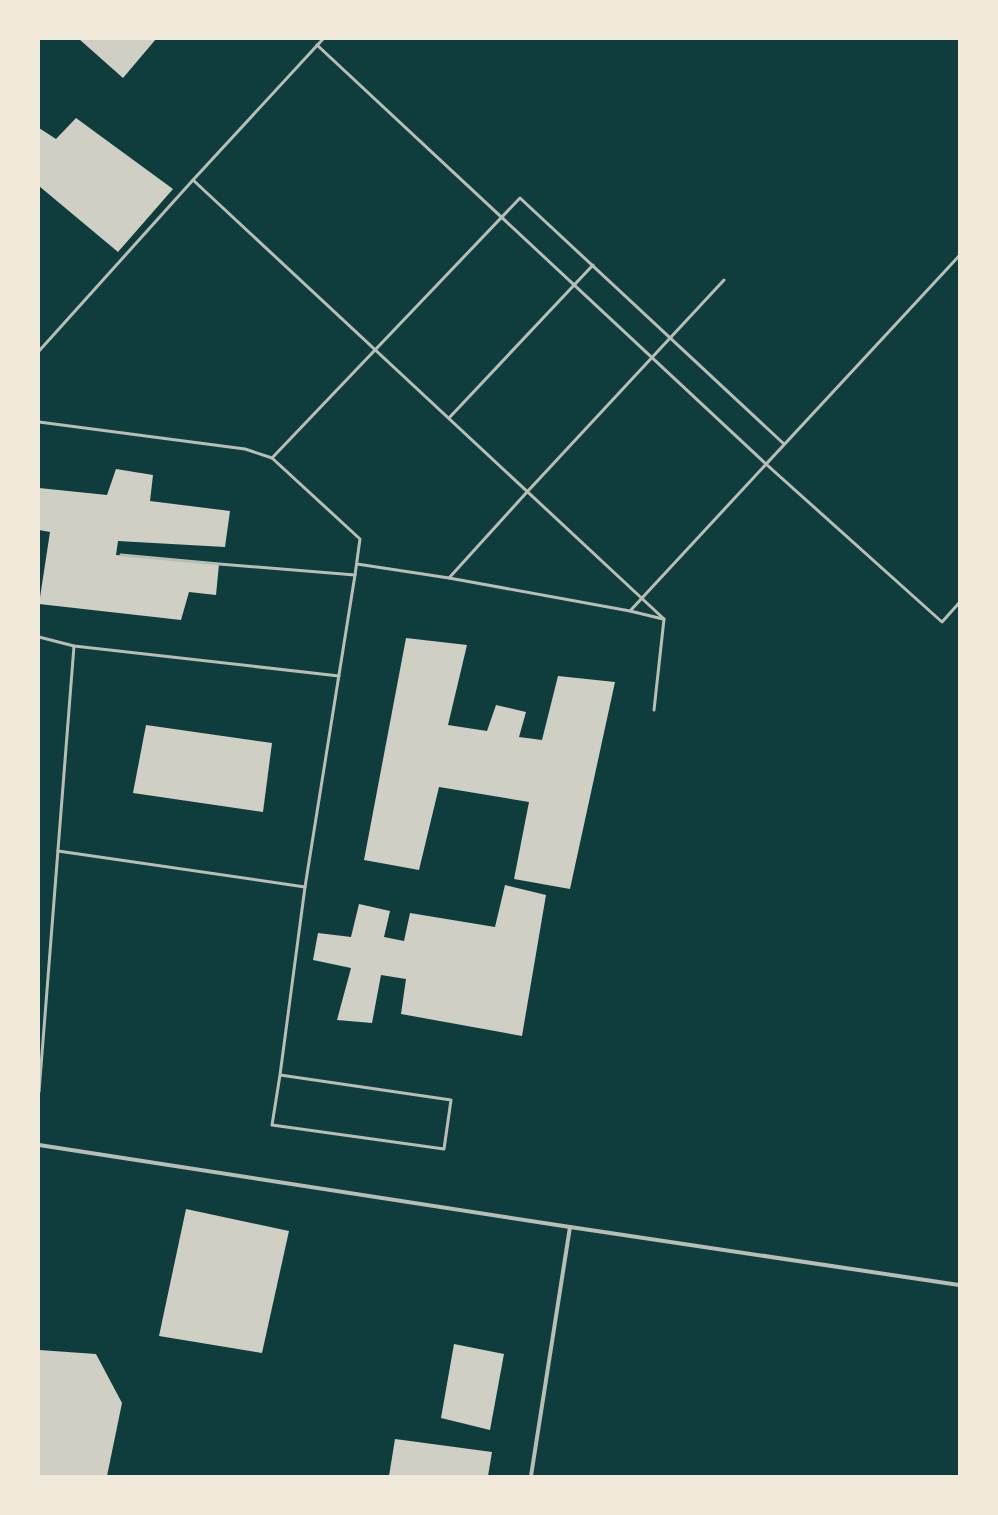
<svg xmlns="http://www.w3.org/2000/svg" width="998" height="1515" font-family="'Fira Sans',sans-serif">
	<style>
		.building { fill: #cfcfc3 }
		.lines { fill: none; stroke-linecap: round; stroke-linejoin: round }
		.service { stroke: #b8beb3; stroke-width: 3 }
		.minor { stroke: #b8beb3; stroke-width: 4 }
	</style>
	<rect width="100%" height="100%" fill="#0f3d3e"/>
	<!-- building -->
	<g class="building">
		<polygon points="79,39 156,39 123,78"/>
		<polygon points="76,118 173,189 118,252 39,186 39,128 56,139"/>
		<polygon points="116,469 153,475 150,501 230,511 225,547 118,541 116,555 219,564 216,595 189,592 181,620 39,604 50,532 39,530 39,488 107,495"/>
		<polygon points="406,638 467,645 448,725 487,731 496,705 526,712 519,737 542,740 558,676 615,682 570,889 514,879 529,802 439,787 419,870 364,860"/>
		<polygon points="146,725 272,743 263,812 133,793"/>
		<polygon points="505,885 546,895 522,1036 401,1014 406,979 381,975 372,1023 337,1020 351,968 313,960 318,933 351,937 359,904 390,911 384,937 404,941 410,913 495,927"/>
		<polygon points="186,1209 289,1231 262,1353 159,1336"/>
		<polygon points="454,1344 504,1354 490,1430 441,1418"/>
		<polygon points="39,1350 96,1354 122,1403 107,1476 39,1476"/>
		<polygon points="395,1439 492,1452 488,1476 389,1476"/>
	</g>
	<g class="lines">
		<!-- service -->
		<g class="service">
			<polyline points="317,45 766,464 942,622 959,603"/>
			<polyline points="193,180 664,619"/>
			<polyline points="39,351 193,180 323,39"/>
			<polyline points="449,418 593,265"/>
			<polyline points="39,422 245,449 272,458 360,539 355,575 305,887 280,1075 451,1100 444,1149 272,1125 280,1075"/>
			<polyline points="272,458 520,198 784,444"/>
			<polyline points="121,555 219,564 355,575"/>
			<polyline points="357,564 449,578 630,611 663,619"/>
			<polyline points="449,578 527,492 724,280"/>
			<polyline points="630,611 959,256"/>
			<polyline points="39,637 74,646 339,676"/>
			<polyline points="654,710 664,619"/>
			<polyline points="58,851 305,887"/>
			<polyline points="39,1092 74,646"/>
		</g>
		<!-- minor -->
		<g class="minor">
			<polyline points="39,1145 570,1227 959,1285"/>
			<polyline points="531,1476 570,1227"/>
		</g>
	</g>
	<!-- border -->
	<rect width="998" height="1515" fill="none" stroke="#f1e9da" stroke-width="80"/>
</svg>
